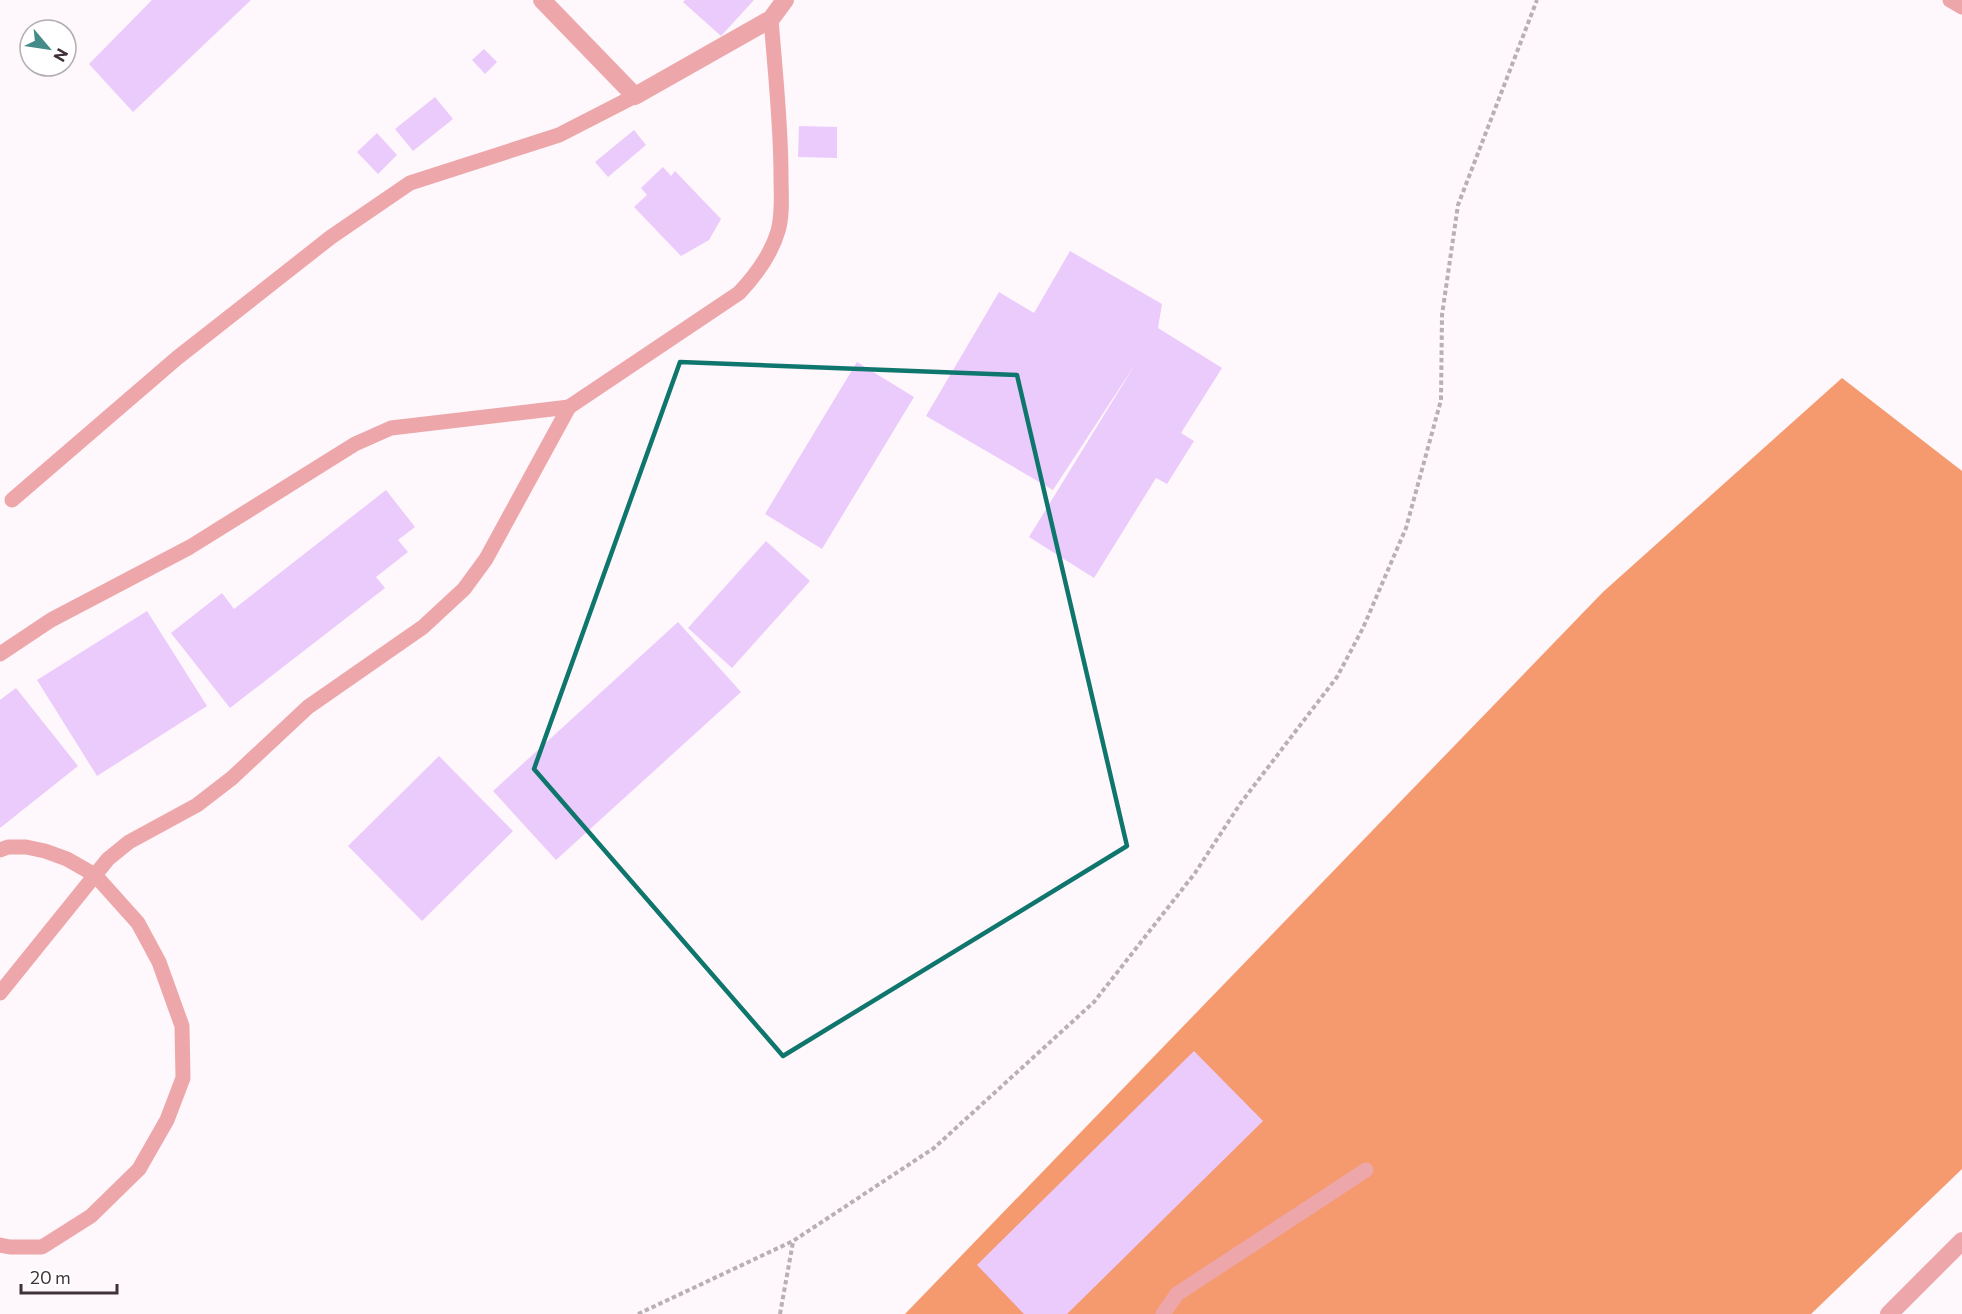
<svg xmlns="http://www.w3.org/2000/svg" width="1962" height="1314" font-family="Commissioner,sans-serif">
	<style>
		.forest { fill: #f5996f }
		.building { fill: #ebcbfc }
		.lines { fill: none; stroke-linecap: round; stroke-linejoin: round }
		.path { stroke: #b9b0b5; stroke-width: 4; stroke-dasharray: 4.5 3; stroke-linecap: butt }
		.service { stroke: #eda7ab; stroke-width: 15 }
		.minor { stroke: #eda7ab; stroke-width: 18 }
		.marked { fill: none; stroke: #0f766e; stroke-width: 4.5; stroke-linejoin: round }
	</style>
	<rect width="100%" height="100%" fill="#fef7fb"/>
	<!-- forest -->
	<polygon class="forest" points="1842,378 1962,471 1962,1169 1811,1314 905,1314 1603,592"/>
	<!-- building -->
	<g class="building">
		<polygon points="152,0 251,0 133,112 89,64"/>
		<polygon points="685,0 754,0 721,36 683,2"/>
		<polygon points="484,49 497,62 485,74 472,60"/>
		<polygon points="435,97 453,119 413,151 395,129"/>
		<polygon points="799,126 837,127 837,158 798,157"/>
		<polygon points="634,130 646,145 608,177 595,162"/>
		<polygon points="377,133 397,155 378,174 357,152"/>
		<polygon points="663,167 671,176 675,171 721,219 709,240 681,256 634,207 647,195 641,188"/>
		<polygon points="1070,251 1162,304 1158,328 1222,368 1181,433 1194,441 1167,484 1156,478 1094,578 1029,537 1136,363 1053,490 926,416 999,292 1034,313"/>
		<polygon points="857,362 914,397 822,549 765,514"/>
		<polygon points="386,490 415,527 398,540 408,552 376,577 385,588 230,708 171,633 222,593 234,609"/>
		<polygon points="766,541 810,581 732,668 688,628"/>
		<polygon points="147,611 207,706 97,776 37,680"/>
		<polygon points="678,622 741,692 556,860 493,791"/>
		<polygon points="16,688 78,766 0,828 0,700"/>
		<polygon points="439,756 513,831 422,921 348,846"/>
		<polygon points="1194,1051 1263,1121 1067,1314 1024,1314 977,1265"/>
	</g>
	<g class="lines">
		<!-- path -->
		<g class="path">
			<polyline points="638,1314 793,1241 934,1148 1094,1002 1195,873 1240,804 1337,677 1363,628 1406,528 1441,400 1442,315 1458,205 1537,0"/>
			<polyline points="780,1314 793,1242"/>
		</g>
		<!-- service -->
		<g class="service">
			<polyline points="1950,0 1962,7"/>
			<polyline points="12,500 177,358 331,237 410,183 559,135 635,96"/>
			<path d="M0,654L51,620L190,547L355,444L391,428L569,407L739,293C756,275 771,255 778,231C783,214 781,194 781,176C781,123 775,71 771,19"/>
			<polyline points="0,850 8,847 26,847 45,851 67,859 95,875 138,923 159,962 182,1026 183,1078 167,1120 139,1169 91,1216 42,1247 10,1247 0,1245"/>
			<polyline points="0,993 108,859 129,842 197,805 232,778 308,707 423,627 464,589 486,559 569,407"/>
			<polyline points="1163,1314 1177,1294 1366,1170"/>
		</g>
		<!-- minor -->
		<g class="minor">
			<polyline points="542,0 635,96 771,19 785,0"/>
			<polyline points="1889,1314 1962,1241"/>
		</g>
	</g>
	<!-- marked area -->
	<path class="marked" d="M680,362L1017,375L1127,846L783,1056L534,769Z"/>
	<!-- north arrow -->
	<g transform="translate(48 48) rotate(119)"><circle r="28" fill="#ffffff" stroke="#b2adb0" stroke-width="1.5"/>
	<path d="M0-4.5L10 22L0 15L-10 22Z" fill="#448b89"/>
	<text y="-9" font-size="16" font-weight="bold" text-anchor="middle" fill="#3f3239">N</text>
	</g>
	<!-- scale -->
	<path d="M21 1284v9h96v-9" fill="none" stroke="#3f3239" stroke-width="3"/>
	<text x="30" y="1284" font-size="18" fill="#3f3239" stroke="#ffffff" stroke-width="4.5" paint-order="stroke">20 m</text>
</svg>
